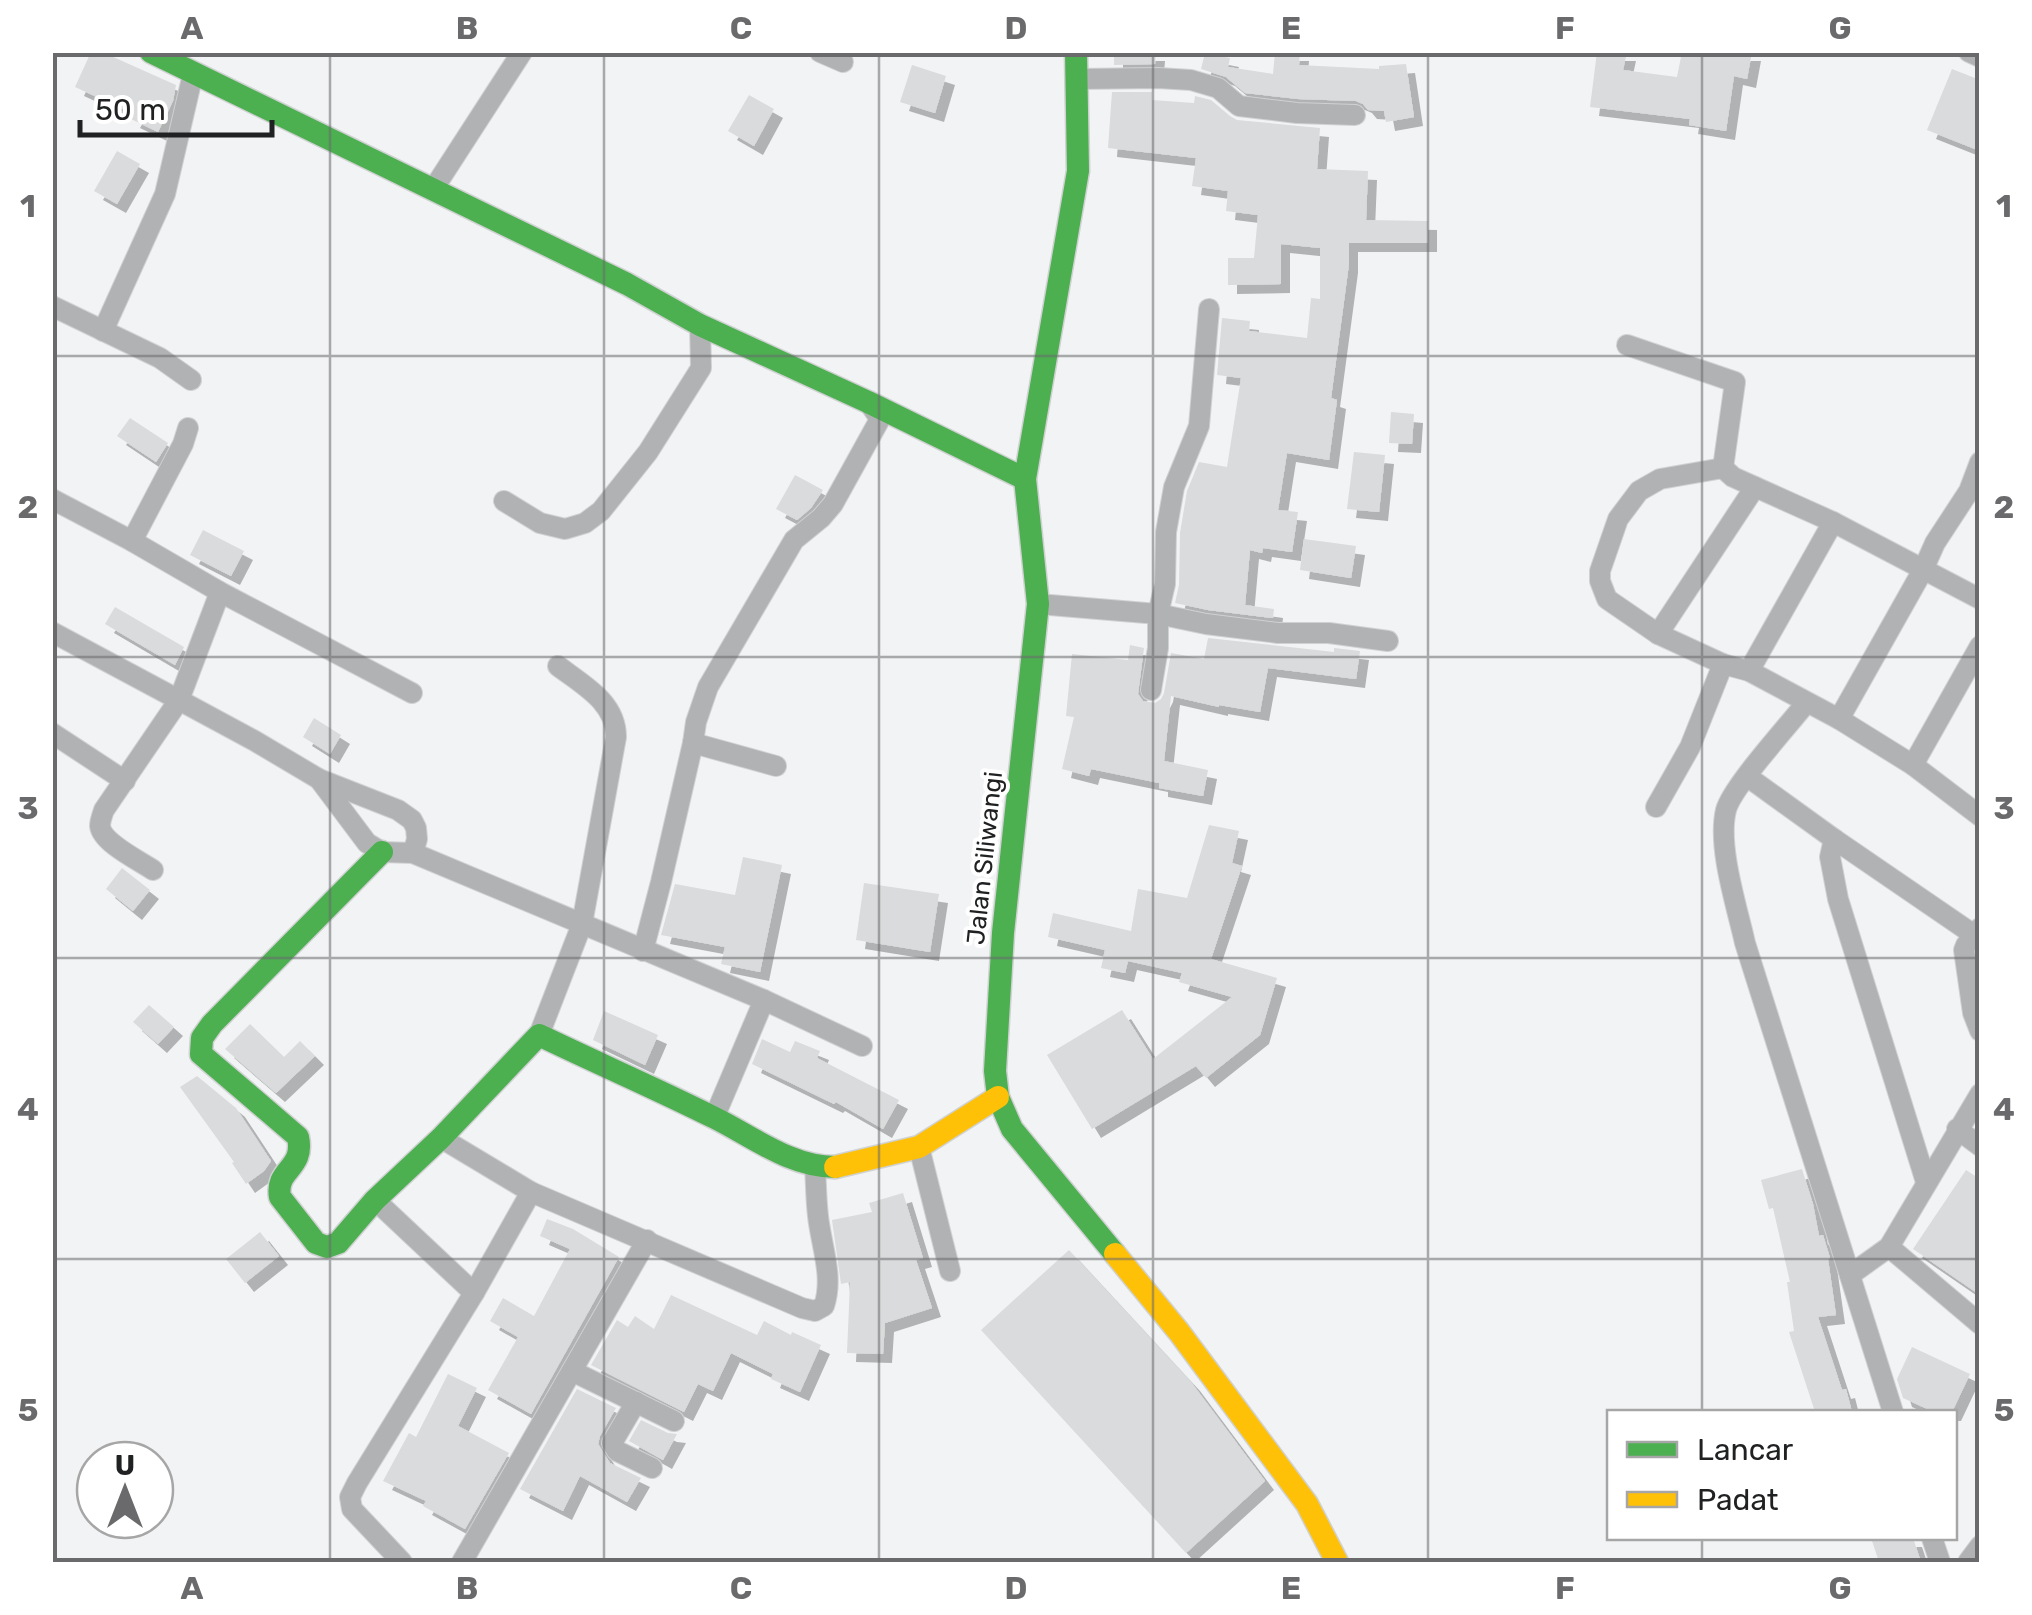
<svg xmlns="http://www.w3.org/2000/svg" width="2032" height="1615" font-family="Rubik,sans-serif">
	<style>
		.building { fill: #dadbdc; filter: url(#shadow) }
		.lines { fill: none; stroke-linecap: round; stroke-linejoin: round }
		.street-casing { stroke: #d0d1d2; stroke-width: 22 }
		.fast-casing { stroke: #d0d1d2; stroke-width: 25 }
		.slow-casing { stroke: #d0d1d2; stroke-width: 25 }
		.street { stroke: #b1b2b3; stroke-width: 20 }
		.fast { stroke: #4caf50; stroke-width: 22 }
		.slow { stroke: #ffc107; stroke-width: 22 }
		.grid { fill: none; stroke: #6a6a6c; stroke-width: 2.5; stroke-opacity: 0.55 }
		.labels { text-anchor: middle; stroke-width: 8; stroke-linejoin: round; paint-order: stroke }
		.street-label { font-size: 25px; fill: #202122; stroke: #fff }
		.neatline { fill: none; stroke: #6a6a6c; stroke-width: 4 }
		.grid-label { font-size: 32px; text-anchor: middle; font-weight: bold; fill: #6a6a6c }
	</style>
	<defs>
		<filter id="shadow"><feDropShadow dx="9" dy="9" stdDeviation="0" flood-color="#0004"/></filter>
	</defs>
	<rect width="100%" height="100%" fill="#f2f3f4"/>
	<!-- building -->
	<g class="building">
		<polygon points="91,52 102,52 176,85 173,101 158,132 131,119 134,114 75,87"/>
		<polygon points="1114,52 1156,52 1155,64 1114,65"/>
		<polygon points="1275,52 1300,52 1299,65 1379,69 1379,66 1406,64 1414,117 1386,122 1384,111 1368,110 1363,104 1356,101 1298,99 1245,93 1226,77 1201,69 1205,53 1230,58 1228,67 1273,74"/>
		<polygon points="1597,52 1627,52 1623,70 1677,77 1682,52 1752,52 1747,79 1734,76 1726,131 1689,125 1690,119 1590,107"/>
		<polygon points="912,65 946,76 935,113 900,102"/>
		<polygon points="1952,69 1980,80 1980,151 1927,130"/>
		<polygon points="1112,92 1152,92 1152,100 1194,103 1195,96 1211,100 1230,116 1237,120 1320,128 1317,169 1368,171 1366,220 1428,221 1428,243 1349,243 1349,264 1331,398 1337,400 1329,460 1287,453 1278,510 1298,512 1292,552 1263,548 1262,553 1250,550 1245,605 1274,609 1273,618 1208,610 1175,603 1179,585 1180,533 1187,491 1199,462 1227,467 1241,378 1217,375 1222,318 1250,321 1249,331 1307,338 1311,298 1320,299 1320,248 1281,244 1281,284 1228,285 1228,258 1254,258 1258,215 1226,211 1228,191 1192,186 1196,158 1108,148"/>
		<polygon points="749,95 774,109 754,146 728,131"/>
		<polygon points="117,151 140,164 117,204 94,191"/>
		<polygon points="1391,412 1414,414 1412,444 1389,443"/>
		<polygon points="130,418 168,443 156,462 117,436"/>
		<polygon points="1354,452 1385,455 1379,512 1347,509"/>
		<polygon points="795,475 823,490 811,508 797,520 776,509"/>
		<polygon points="203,530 244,551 231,576 190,555"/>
		<polygon points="1304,539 1356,546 1351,578 1300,570"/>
		<polygon points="115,607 184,647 175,665 105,624"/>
		<polygon points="1208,638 1334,652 1334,648 1360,651 1356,679 1268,668 1260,712 1219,705 1219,707 1171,696 1164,761 1208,770 1203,796 1159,788 1159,783 1091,769 1089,776 1062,769 1074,717 1066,716 1072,654 1128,660 1130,645 1144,648 1138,694 1143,701 1155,703 1161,699 1164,693 1171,653 1204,659"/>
		<polygon points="314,718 341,735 330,754 303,737"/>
		<polygon points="1209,825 1239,831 1232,863 1242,866 1211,959 1277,978 1260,1035 1206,1078 1196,1066 1092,1129 1047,1055 1122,1010 1153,1059 1232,997 1179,982 1182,973 1128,961 1125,973 1101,968 1105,950 1048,937 1053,913 1131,931 1138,889 1187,898"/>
		<polygon points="743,857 782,865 760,972 721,964 725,947 661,935 675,884 735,895"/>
		<polygon points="122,868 150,890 133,911 106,889"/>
		<polygon points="864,883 939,894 930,952 856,940"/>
		<polygon points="149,1005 174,1027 158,1044 133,1022"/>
		<polygon points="604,1011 658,1035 645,1065 593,1040"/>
		<polygon points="250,1024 284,1057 300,1041 315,1056 276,1093 225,1049"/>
		<polygon points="762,1039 790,1052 795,1041 820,1051 817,1058 899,1100 883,1129 836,1102 834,1104 752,1064"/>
		<polygon points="197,1076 236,1108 271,1161 264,1171 246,1184 232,1163 234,1162 180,1087"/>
		<polygon points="1802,1169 1813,1204 1819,1236 1823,1235 1830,1258 1828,1259 1836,1315 1818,1317 1842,1390 1846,1389 1852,1412 1815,1412 1789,1332 1794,1331 1787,1282 1790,1282 1773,1208 1769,1209 1761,1180"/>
		<polygon points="1966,1170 1980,1179 1980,1295 1913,1249"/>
		<polygon points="903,1193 923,1258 916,1260 932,1308 885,1323 883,1354 847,1353 850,1282 841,1284 832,1220 872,1212 869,1203"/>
		<polygon points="547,1219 573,1229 619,1257 531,1414 488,1390 518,1337 490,1321 503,1298 534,1316 570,1249 540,1236"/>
		<polygon points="260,1232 279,1256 245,1283 226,1259"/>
		<polygon points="1069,1250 1191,1382 1265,1481 1186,1553 981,1330"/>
		<polygon points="671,1295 757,1335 764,1321 791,1335 792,1332 821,1345 800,1392 771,1379 773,1374 731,1353 713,1391 698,1384 684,1412 591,1365 617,1320 628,1327 635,1316 654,1329"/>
		<polygon points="1912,1347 1970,1374 1952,1412 1934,1412 1903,1398 1897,1379"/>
		<polygon points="448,1374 477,1388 458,1426 509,1453 465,1529 423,1506 426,1501 383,1481 409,1433 416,1437"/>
		<polygon points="577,1389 616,1408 600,1436 598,1444 610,1463 641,1478 627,1502 580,1476 563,1511 520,1489"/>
		<polygon points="641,1420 668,1433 677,1434 663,1460 629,1441"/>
		<polygon points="1871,1538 1913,1538 1921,1562 1879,1562"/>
	</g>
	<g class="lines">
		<defs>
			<g id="street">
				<polyline points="820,52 843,62"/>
				<polyline points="1969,52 1980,57"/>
				<polyline points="1077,79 1158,78 1191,80 1218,88 1239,106 1297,113 1355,115"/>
				<polyline points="434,188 522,52"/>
				<polyline points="52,306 160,358 191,380"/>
				<polyline points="103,331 165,194 193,74"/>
				<polyline points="1627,345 1735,382 1723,468"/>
				<polyline points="1723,468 1660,479 1639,491 1618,519 1600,571 1600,581 1607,599 1658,634 1723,664 1749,671 1839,719 1913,765 1980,816"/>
				<polyline points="1723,468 1733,477 1833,522 1980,599"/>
				<polyline points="52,499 132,541 220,592 412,693"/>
				<polyline points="504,501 540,523 565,529 585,523 601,511 648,452 701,368 700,325"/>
				<polyline points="132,541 183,444 188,428"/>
				<polyline points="220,592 179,700 255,741 319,779 398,810 412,820 416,828 417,839 413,853"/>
				<polyline points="1038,604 1158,614 1206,624 1278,633 1329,633 1388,641"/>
				<path d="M52,632L179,700L104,810C102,816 100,821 100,826C102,843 140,861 153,870"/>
				<polyline points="1658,634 1755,487"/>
				<polyline points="1749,671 1833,522"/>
				<polyline points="1151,690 1158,648 1158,614 1165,584 1166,532 1174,487 1199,426 1209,309"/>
				<path d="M1806,703C1789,725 1732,787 1726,810C1717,846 1737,907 1745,943L1893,1412"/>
				<polyline points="1839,719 1923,570 1935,543 1969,491 1980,462"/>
				<polyline points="52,733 125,781"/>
				<polyline points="693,743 776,766"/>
				<polyline points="1913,765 1980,646"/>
				<polyline points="1748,777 1834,839 1830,857 1838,899 1926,1182"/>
				<polyline points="319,779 367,843 382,852 413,853 764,1000 862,1046"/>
				<polyline points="1656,807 1690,747 1723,664"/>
				<polyline points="1834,839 1980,939"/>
				<polyline points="1980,928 1966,945 1964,950 1973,1013 1980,1031"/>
				<polyline points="643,951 661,882 693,743 696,722 708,687 794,540 821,518 833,504 880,419 869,403"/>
				<path d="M539,1035L582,924L616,737C616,702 583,685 558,666"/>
				<polyline points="714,1118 764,1000"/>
				<polyline points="1957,1129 1980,1146"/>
				<path d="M441,1138L531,1192L802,1308L815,1311L824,1306C834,1277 821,1245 818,1216C816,1199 816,1182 815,1166"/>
				<polyline points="919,1147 950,1271"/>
				<polyline points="375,1200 474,1293"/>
				<polyline points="1889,1247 1980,1324"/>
				<polyline points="1850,1275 1889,1247 1980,1094"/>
				<polyline points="572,1371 674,1421"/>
				<polyline points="636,1402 612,1443 617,1451 652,1468"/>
				<polyline points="1932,1538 1940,1562"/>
				<polyline points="402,1562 352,1509 350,1497 357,1483 474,1293 531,1192"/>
				<polyline points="462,1562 647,1240"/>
				<polyline points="1968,1562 1980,1546"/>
			</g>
			<g id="fast">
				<polyline points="151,52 627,284 700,325 868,402 1025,479"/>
				<polyline points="1076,52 1078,171 1025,479 1038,604 1003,933 995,1071 998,1097 1012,1129 1115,1254"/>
				<path d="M382,852L212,1024L202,1038L201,1054L298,1137C305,1170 275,1168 280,1197L316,1243L327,1247L338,1243L375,1200L441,1138L539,1035C597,1063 657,1089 715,1118C753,1137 791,1167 835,1167"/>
			</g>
			<g id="slow">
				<polyline points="835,1167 919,1147 998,1097"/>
				<polyline points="1115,1254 1179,1332 1307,1504 1337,1562"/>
			</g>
		</defs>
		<!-- street casing -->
		<use href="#street" class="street-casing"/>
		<!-- fast casing -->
		<use href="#fast" class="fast-casing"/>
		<!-- slow casing -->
		<use href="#slow" class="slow-casing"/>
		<!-- street -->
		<use href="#street" class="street"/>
		<!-- fast -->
		<use href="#fast" class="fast"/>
		<!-- slow -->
		<use href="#slow" class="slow"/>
	</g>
	<!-- grid -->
	<path class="grid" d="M330,52V1562M604,52V1562M879,52V1562M1153,52V1562M1428,52V1562M1702,52V1412M52,356H1980M52,657H1980M52,958H1980M52,1259H1980M1702,1538V1562"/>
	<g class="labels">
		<!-- street labels -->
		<g class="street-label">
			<text transform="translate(984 858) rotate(-84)" y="9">Jalan Siliwangi</text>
		</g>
	</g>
	<!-- border -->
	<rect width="2032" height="1615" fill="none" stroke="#ffffff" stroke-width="110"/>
	<!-- legend -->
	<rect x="1607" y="1410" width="350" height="130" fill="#ffffff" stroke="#a6a6a7" stroke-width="2.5"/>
	<rect x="1627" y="1442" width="50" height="15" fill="#4caf50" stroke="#a6a6a7" stroke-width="2.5"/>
	<text x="1697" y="1460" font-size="30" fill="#202122">Lancar</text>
	<rect x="1627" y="1492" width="50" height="15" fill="#ffc107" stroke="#a6a6a7" stroke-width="2.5"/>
	<text x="1697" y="1510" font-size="30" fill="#202122">Padat</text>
	<!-- north arrow -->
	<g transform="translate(125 1490)"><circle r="48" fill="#ffffff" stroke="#a6a6a7" stroke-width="2.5"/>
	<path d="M0-8L18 38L0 25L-18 38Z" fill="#6a6a6c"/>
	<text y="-15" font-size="28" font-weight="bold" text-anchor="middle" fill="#202122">U</text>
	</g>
	<!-- scale -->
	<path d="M80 120v15h192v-15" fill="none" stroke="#202122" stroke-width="5"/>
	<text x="95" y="120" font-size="30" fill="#202122" stroke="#ffffff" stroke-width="8" paint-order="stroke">50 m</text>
	<rect x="55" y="55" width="1922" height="1505" class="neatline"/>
	<g class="grid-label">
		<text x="192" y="39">A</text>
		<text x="467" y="39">B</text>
		<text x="741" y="39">C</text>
		<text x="1016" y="39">D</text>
		<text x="1291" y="39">E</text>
		<text x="1565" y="39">F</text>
		<text x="1840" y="39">G</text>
		<text x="28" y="217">1</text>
		<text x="2004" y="217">1</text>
		<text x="28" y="518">2</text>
		<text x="2004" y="518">2</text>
		<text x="28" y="819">3</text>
		<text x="2004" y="819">3</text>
		<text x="28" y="1120">4</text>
		<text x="2004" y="1120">4</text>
		<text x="28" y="1421">5</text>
		<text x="2004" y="1421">5</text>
		<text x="192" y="1599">A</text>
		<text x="467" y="1599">B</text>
		<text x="741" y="1599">C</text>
		<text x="1016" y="1599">D</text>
		<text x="1291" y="1599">E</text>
		<text x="1565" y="1599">F</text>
		<text x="1840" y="1599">G</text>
	</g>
</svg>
